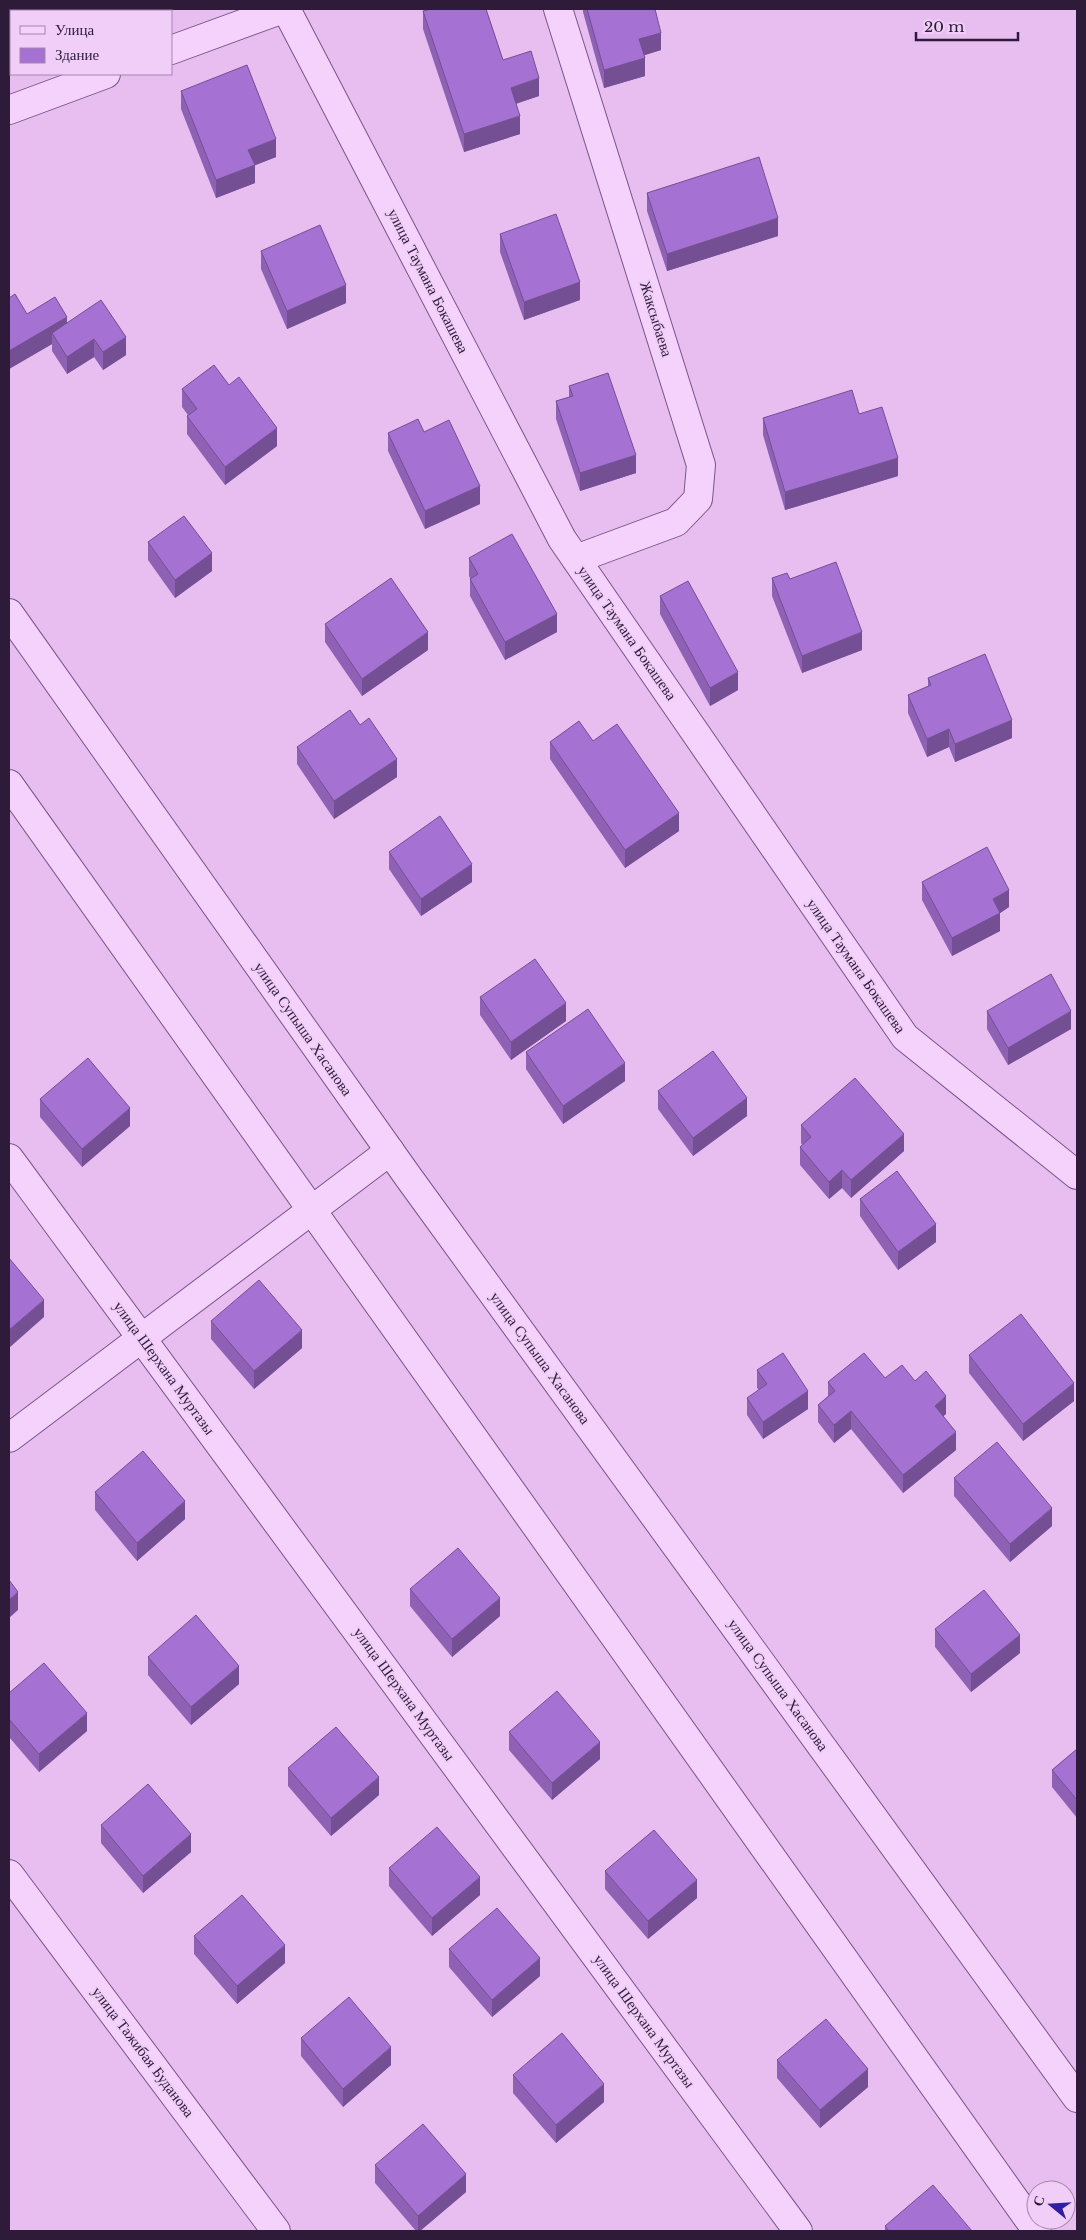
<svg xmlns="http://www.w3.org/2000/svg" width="1086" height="2240" font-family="'Libre Baskerville',serif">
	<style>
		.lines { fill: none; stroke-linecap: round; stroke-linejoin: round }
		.minor-casing { stroke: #78558b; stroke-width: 30 }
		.minor { stroke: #f4d2fb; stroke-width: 28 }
		.wall { fill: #8e61b5 }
		.shaded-wall { fill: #744f93 }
		.building { fill: #a571d2; stroke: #744f93 }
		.labels { text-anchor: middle; stroke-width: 4; stroke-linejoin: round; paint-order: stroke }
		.street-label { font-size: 15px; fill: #2d1b39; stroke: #f1cef8 }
	</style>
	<rect width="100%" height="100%" fill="#e8bef1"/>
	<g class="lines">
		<defs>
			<g id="minor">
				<polyline points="51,9 52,11"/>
				<polyline points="286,9 562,539 905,1037 1077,1175"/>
				<polyline points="558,9 701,465 698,499 676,522 576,559"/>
				<polyline points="171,50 283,9"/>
				<polyline points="9,110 106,74"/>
				<polyline points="9,613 409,1178 1077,2098"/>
				<polyline points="9,784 1037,2231"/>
				<polyline points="9,1158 798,2231"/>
				<polyline points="9,1438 390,1151"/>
				<polyline points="9,1874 276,2231"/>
			</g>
		</defs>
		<!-- minor casing -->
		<use href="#minor" class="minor-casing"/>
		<!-- minor -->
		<use href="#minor" class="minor"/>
	</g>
	<!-- wall -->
	<g class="wall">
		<polygon points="425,9 486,9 503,60 539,96 516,104 520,134 464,152 423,29 423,11 426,10"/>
		<polygon points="583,9 655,9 661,50 644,55 645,76 604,88 583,12"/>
		<polygon points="181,91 276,157 255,165 255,183 216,198 181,109"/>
		<polygon points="647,193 778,236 667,271 647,211"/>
		<polygon points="500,234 580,300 524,320 500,252"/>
		<polygon points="261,251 346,303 287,329 261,269"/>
		<polygon points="9,298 27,314 67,323 126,355 103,370 94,357 67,374 52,351 52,344 9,369"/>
		<polygon points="229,385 277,446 225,485 187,434 187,416 188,415 182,407 182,389"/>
		<polygon points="569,386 636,473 580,491 556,419 556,401 569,397"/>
		<polygon points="859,414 898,476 785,510 763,435 763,418"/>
		<polygon points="424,432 480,504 425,529 388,451 388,433"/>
		<polygon points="148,542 212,571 175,598 148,560"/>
		<polygon points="469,558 557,632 505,660 470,596 470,578 469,576"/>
		<polygon points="772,578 790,579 862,650 802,673 772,596"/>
		<polygon points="660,596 738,690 710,706 660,614"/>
		<polygon points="325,624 428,650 362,696 325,642"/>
		<polygon points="928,678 1012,738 955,762 949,747 927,757 908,713 908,695 928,686"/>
		<polygon points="593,741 679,831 625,868 550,759 550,742"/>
		<polygon points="297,747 397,777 334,819 297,764"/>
		<polygon points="389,852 472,882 421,916 389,869"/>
		<polygon points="922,882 1009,907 1000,913 1000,931 952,956 922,900"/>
		<polygon points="480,997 566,1021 511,1060 480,1015"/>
		<polygon points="987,1011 1071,1029 1008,1065 987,1029"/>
		<polygon points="526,1052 625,1081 563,1124 526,1069"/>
		<polygon points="658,1091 747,1116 693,1156 658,1109"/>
		<polygon points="40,1099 130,1126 82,1167 40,1117"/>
		<polygon points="801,1125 904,1151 851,1198 842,1188 829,1199 800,1165 800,1147 802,1145 801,1143"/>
		<polygon points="860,1199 936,1242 898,1270 860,1216"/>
		<polygon points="211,1321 302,1348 254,1389 211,1339"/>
		<polygon points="969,1355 1074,1401 1023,1441 969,1373"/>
		<polygon points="757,1370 808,1409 763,1439 747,1415 747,1398 759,1390 757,1388"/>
		<polygon points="885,1378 915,1381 946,1414 943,1416 956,1450 903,1493 851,1429 834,1443 818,1422 818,1405 828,1396 828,1382"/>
		<polygon points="954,1478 1052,1526 1010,1562 954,1496"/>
		<polygon points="95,1492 185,1519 137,1561 95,1510"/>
		<polygon points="410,1589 500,1616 452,1657 410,1606"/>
		<polygon points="935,1629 1020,1653 971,1692 935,1647"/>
		<polygon points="148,1657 239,1684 191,1725 148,1675"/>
		<polygon points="9,1693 87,1731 39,1772 9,1737"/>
		<polygon points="509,1732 600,1759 552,1800 509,1750"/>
		<polygon points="1077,1749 1077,1818 1052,1787 1052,1770"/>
		<polygon points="288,1768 379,1795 331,1836 288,1786"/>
		<polygon points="101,1825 191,1852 143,1893 101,1843"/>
		<polygon points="389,1868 480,1895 432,1936 389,1886"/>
		<polygon points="605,1871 697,1898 648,1939 605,1889"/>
		<polygon points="194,1936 285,1963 237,2004 194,1954"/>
		<polygon points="449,1949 540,1976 492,2017 449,1967"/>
		<polygon points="301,2038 391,2065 343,2107 301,2056"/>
		<polygon points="777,2060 868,2087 820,2128 777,2078"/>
		<polygon points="513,2075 604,2102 556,2143 513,2093"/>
		<polygon points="375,2165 466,2192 420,2231 416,2231 375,2183"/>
		<polygon points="885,2226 972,2231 885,2231"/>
	</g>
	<!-- shaded-wall -->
	<g class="shaded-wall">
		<polygon points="661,33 661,50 639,57 639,39"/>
		<polygon points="645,58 645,76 604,88 604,70"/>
		<polygon points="539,78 539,96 511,105 511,88"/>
		<polygon points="520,116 520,134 464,152 464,134"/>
		<polygon points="276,139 276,157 248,168 248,150"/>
		<polygon points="255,165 255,183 216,198 216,180"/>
		<polygon points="778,218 778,236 667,271 667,254"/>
		<polygon points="580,282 580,300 524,320 524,302"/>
		<polygon points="346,285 346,303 287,329 287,311"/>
		<polygon points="67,317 67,335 52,333 52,344 9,369 9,351"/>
		<polygon points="126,337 126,355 103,370 103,352"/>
		<polygon points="94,339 94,357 67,374 67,357"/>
		<polygon points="277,428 277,446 225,485 225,467"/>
		<polygon points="636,455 636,473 580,491 580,473"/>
		<polygon points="898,458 898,476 785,510 785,492"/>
		<polygon points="480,486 480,504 425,529 425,511"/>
		<polygon points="212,553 212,571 175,598 175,580"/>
		<polygon points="557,614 557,632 505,660 505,642"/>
		<polygon points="428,632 428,650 362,696 362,679"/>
		<polygon points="862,632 862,650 802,673 802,656"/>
		<polygon points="738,672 738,690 710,706 710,688"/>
		<polygon points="1012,720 1012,738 955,762 955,744"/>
		<polygon points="949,729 949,747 927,757 927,739"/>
		<polygon points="397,759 397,777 334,819 334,801"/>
		<polygon points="679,813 679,831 625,868 625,850"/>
		<polygon points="472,864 472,882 421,916 421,899"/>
		<polygon points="1009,890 1009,907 997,915 1000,913 1000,931 952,956 952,938 993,899"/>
		<polygon points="566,1003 566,1021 511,1060 511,1042"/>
		<polygon points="1071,1011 1071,1029 1008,1065 1008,1048"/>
		<polygon points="625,1063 625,1081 563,1124 563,1106"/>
		<polygon points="747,1098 747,1116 693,1156 693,1138"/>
		<polygon points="130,1108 130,1126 82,1167 82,1149"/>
		<polygon points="904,1134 904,1151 851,1198 851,1180"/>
		<polygon points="842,1170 842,1188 829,1199 829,1182"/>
		<polygon points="936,1224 936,1242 898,1270 898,1252"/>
		<polygon points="44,1300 44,1317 9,1348 9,1330"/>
		<polygon points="302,1330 302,1348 254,1389 254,1371"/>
		<polygon points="1074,1383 1074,1401 1023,1441 1023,1424"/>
		<polygon points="808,1391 808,1409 763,1439 763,1422"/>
		<polygon points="946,1396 946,1414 935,1423 935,1406"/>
		<polygon points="851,1411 851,1429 834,1443 834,1425"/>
		<polygon points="956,1432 956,1450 903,1493 903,1475"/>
		<polygon points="185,1501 185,1519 137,1561 137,1543"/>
		<polygon points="1052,1508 1052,1526 1010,1562 1010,1544"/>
		<polygon points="18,1592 18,1610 9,1618 9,1600"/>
		<polygon points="500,1598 500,1616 452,1657 452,1639"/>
		<polygon points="1020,1635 1020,1653 971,1692 971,1674"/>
		<polygon points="239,1666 239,1684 191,1725 191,1707"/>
		<polygon points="87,1713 87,1731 39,1772 39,1754"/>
		<polygon points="600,1742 600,1759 552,1800 552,1783"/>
		<polygon points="379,1777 379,1795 331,1836 331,1818"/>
		<polygon points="191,1834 191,1852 143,1893 143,1876"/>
		<polygon points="480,1877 480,1895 432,1936 432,1918"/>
		<polygon points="697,1880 697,1898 648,1939 648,1921"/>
		<polygon points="285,1945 285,1963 237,2004 237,1986"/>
		<polygon points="540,1958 540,1976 492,2017 492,2000"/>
		<polygon points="391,2047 391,2065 343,2107 343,2089"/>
		<polygon points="868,2069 868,2087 820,2128 820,2110"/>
		<polygon points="604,2084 604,2102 556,2143 556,2125"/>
		<polygon points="466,2174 466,2192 420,2231 418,2231 418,2216"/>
	</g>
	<!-- building -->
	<g class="building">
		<polygon points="431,9 486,9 503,60 531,51 539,78 511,88 520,116 464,134 423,11"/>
		<polygon points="587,9 655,9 661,33 639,39 645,58 604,70"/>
		<polygon points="247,65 276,139 248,150 255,165 216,180 181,91"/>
		<polygon points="759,157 778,218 667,254 647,193"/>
		<polygon points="556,214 580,282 524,302 500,234"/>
		<polygon points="320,225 346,285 287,311 261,251"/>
		<polygon points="15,294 27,314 55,297 67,317 9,351 9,298"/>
		<polygon points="101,300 126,337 103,352 94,339 67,357 52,333"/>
		<polygon points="214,365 229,385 239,377 277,428 225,467 187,416 197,409 182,389"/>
		<polygon points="608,373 636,455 580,473 556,401 573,396 569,386"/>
		<polygon points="852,390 859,414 882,407 898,458 785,492 763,418"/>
		<polygon points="418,419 424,432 449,420 480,486 425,511 388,433"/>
		<polygon points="184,516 212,553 175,580 148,542"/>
		<polygon points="512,534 557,614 505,642 470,579 478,574 469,558"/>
		<polygon points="836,562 862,632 802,656 772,578 787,573 790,579"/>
		<polygon points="391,578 428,632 362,679 325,624"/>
		<polygon points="688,581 738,672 710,688 660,596"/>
		<polygon points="985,654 1012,720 955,744 949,729 927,739 908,695 931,685 928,678"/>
		<polygon points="350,710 360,725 369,718 397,759 334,801 297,747"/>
		<polygon points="579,721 593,741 617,724 679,813 625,850 550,742"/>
		<polygon points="440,816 472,864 421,899 389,852"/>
		<polygon points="987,847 1009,890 993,899 1000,913 952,938 922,882"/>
		<polygon points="535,959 566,1003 511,1042 480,997"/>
		<polygon points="1051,974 1071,1011 1008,1048 987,1011"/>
		<polygon points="588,1009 625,1063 563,1106 526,1052"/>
		<polygon points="713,1051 747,1098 693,1138 658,1091"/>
		<polygon points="88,1058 130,1108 82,1149 40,1099"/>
		<polygon points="855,1078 904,1134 851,1180 842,1170 829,1182 800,1147 811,1137 801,1125"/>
		<polygon points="897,1171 936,1224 898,1252 860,1199"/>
		<polygon points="9,1258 44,1300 9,1330"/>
		<polygon points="259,1280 302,1330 254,1371 211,1321"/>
		<polygon points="1021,1314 1074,1383 1023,1424 969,1355"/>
		<polygon points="783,1353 808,1391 763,1422 747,1398 767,1384 757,1370"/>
		<polygon points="864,1353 885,1378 902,1365 915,1381 926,1371 946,1396 935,1406 956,1432 903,1475 851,1411 834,1425 818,1405 835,1391 828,1382"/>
		<polygon points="997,1442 1052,1508 1010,1544 954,1478"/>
		<polygon points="143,1451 185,1501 137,1543 95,1492"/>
		<polygon points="458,1548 500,1598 452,1639 410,1589"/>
		<polygon points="9,1580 18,1592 9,1600"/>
		<polygon points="984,1590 1020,1635 971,1674 935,1629"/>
		<polygon points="196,1615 239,1666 191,1707 148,1657"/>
		<polygon points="44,1663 87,1713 39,1754 9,1719 9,1693"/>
		<polygon points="557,1691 600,1742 552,1783 509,1732"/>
		<polygon points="336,1727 379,1777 331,1818 288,1768"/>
		<polygon points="1077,1749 1077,1800 1052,1770"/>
		<polygon points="148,1784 191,1834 143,1876 101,1825"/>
		<polygon points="437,1827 480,1877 432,1918 389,1868"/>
		<polygon points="654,1830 697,1880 648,1921 605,1871"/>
		<polygon points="242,1895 285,1945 237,1986 194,1936"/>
		<polygon points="497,1908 540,1958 492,2000 449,1949"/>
		<polygon points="349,1997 391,2047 343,2089 301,2038"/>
		<polygon points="826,2019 868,2069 820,2110 777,2060"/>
		<polygon points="562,2033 604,2084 556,2125 513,2075"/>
		<polygon points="423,2124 466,2174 418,2216 375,2165"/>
		<polygon points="933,2185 972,2231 889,2231 885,2226"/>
	</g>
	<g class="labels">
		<!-- street labels -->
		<g class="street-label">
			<text transform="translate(428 281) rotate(63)" y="5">улица Таумана Бокашева</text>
			<text transform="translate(656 319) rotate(73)" y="5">Жаксыбаева</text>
			<text transform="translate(627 633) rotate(55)" y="5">улица Таумана Бокашева</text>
			<text transform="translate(856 966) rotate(55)" y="5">улица Таумана Бокашева</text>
			<text transform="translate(303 1029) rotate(55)" y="5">улица Супыша Хасанова</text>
			<text transform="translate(540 1358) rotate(54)" y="5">улица Супыша Хасанова</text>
			<text transform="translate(164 1368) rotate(54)" y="5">улица Шерхана Муртазы</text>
			<text transform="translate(778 1685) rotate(54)" y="5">улица Супыша Хасанова</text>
			<text transform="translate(404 1694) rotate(54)" y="5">улица Шерхана Муртазы</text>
			<text transform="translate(644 2021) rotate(54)" y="5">улица Шерхана Муртазы</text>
			<text transform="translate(143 2052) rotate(53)" y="5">улица Тажибая Буданова</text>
		</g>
	</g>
	<!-- border -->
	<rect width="1086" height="2240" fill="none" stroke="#2d1b39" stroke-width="20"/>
	<!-- legend -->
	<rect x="10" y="10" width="162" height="65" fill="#f1cef8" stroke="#a386ac"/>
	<rect x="20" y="26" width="25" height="8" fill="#f4d2fb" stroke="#a386ac"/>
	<text x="55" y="35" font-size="15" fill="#2d1b39">Улица</text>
	<rect x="20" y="48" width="25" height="15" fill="#a571d2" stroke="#a386ac"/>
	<text x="55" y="60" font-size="15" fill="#2d1b39">Здание</text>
	<!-- north arrow -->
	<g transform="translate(1051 2205) rotate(288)"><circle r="24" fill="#f1cef8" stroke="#a386ac"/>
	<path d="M0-4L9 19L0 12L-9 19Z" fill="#2f219e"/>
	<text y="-8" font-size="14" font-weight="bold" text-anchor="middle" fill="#2d1b39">С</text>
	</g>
	<!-- scale -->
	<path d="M916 32v8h102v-8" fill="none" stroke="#2d1b39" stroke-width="2.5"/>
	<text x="924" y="32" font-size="15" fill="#2d1b39" stroke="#f1cef8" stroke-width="4" paint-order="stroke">20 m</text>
</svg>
